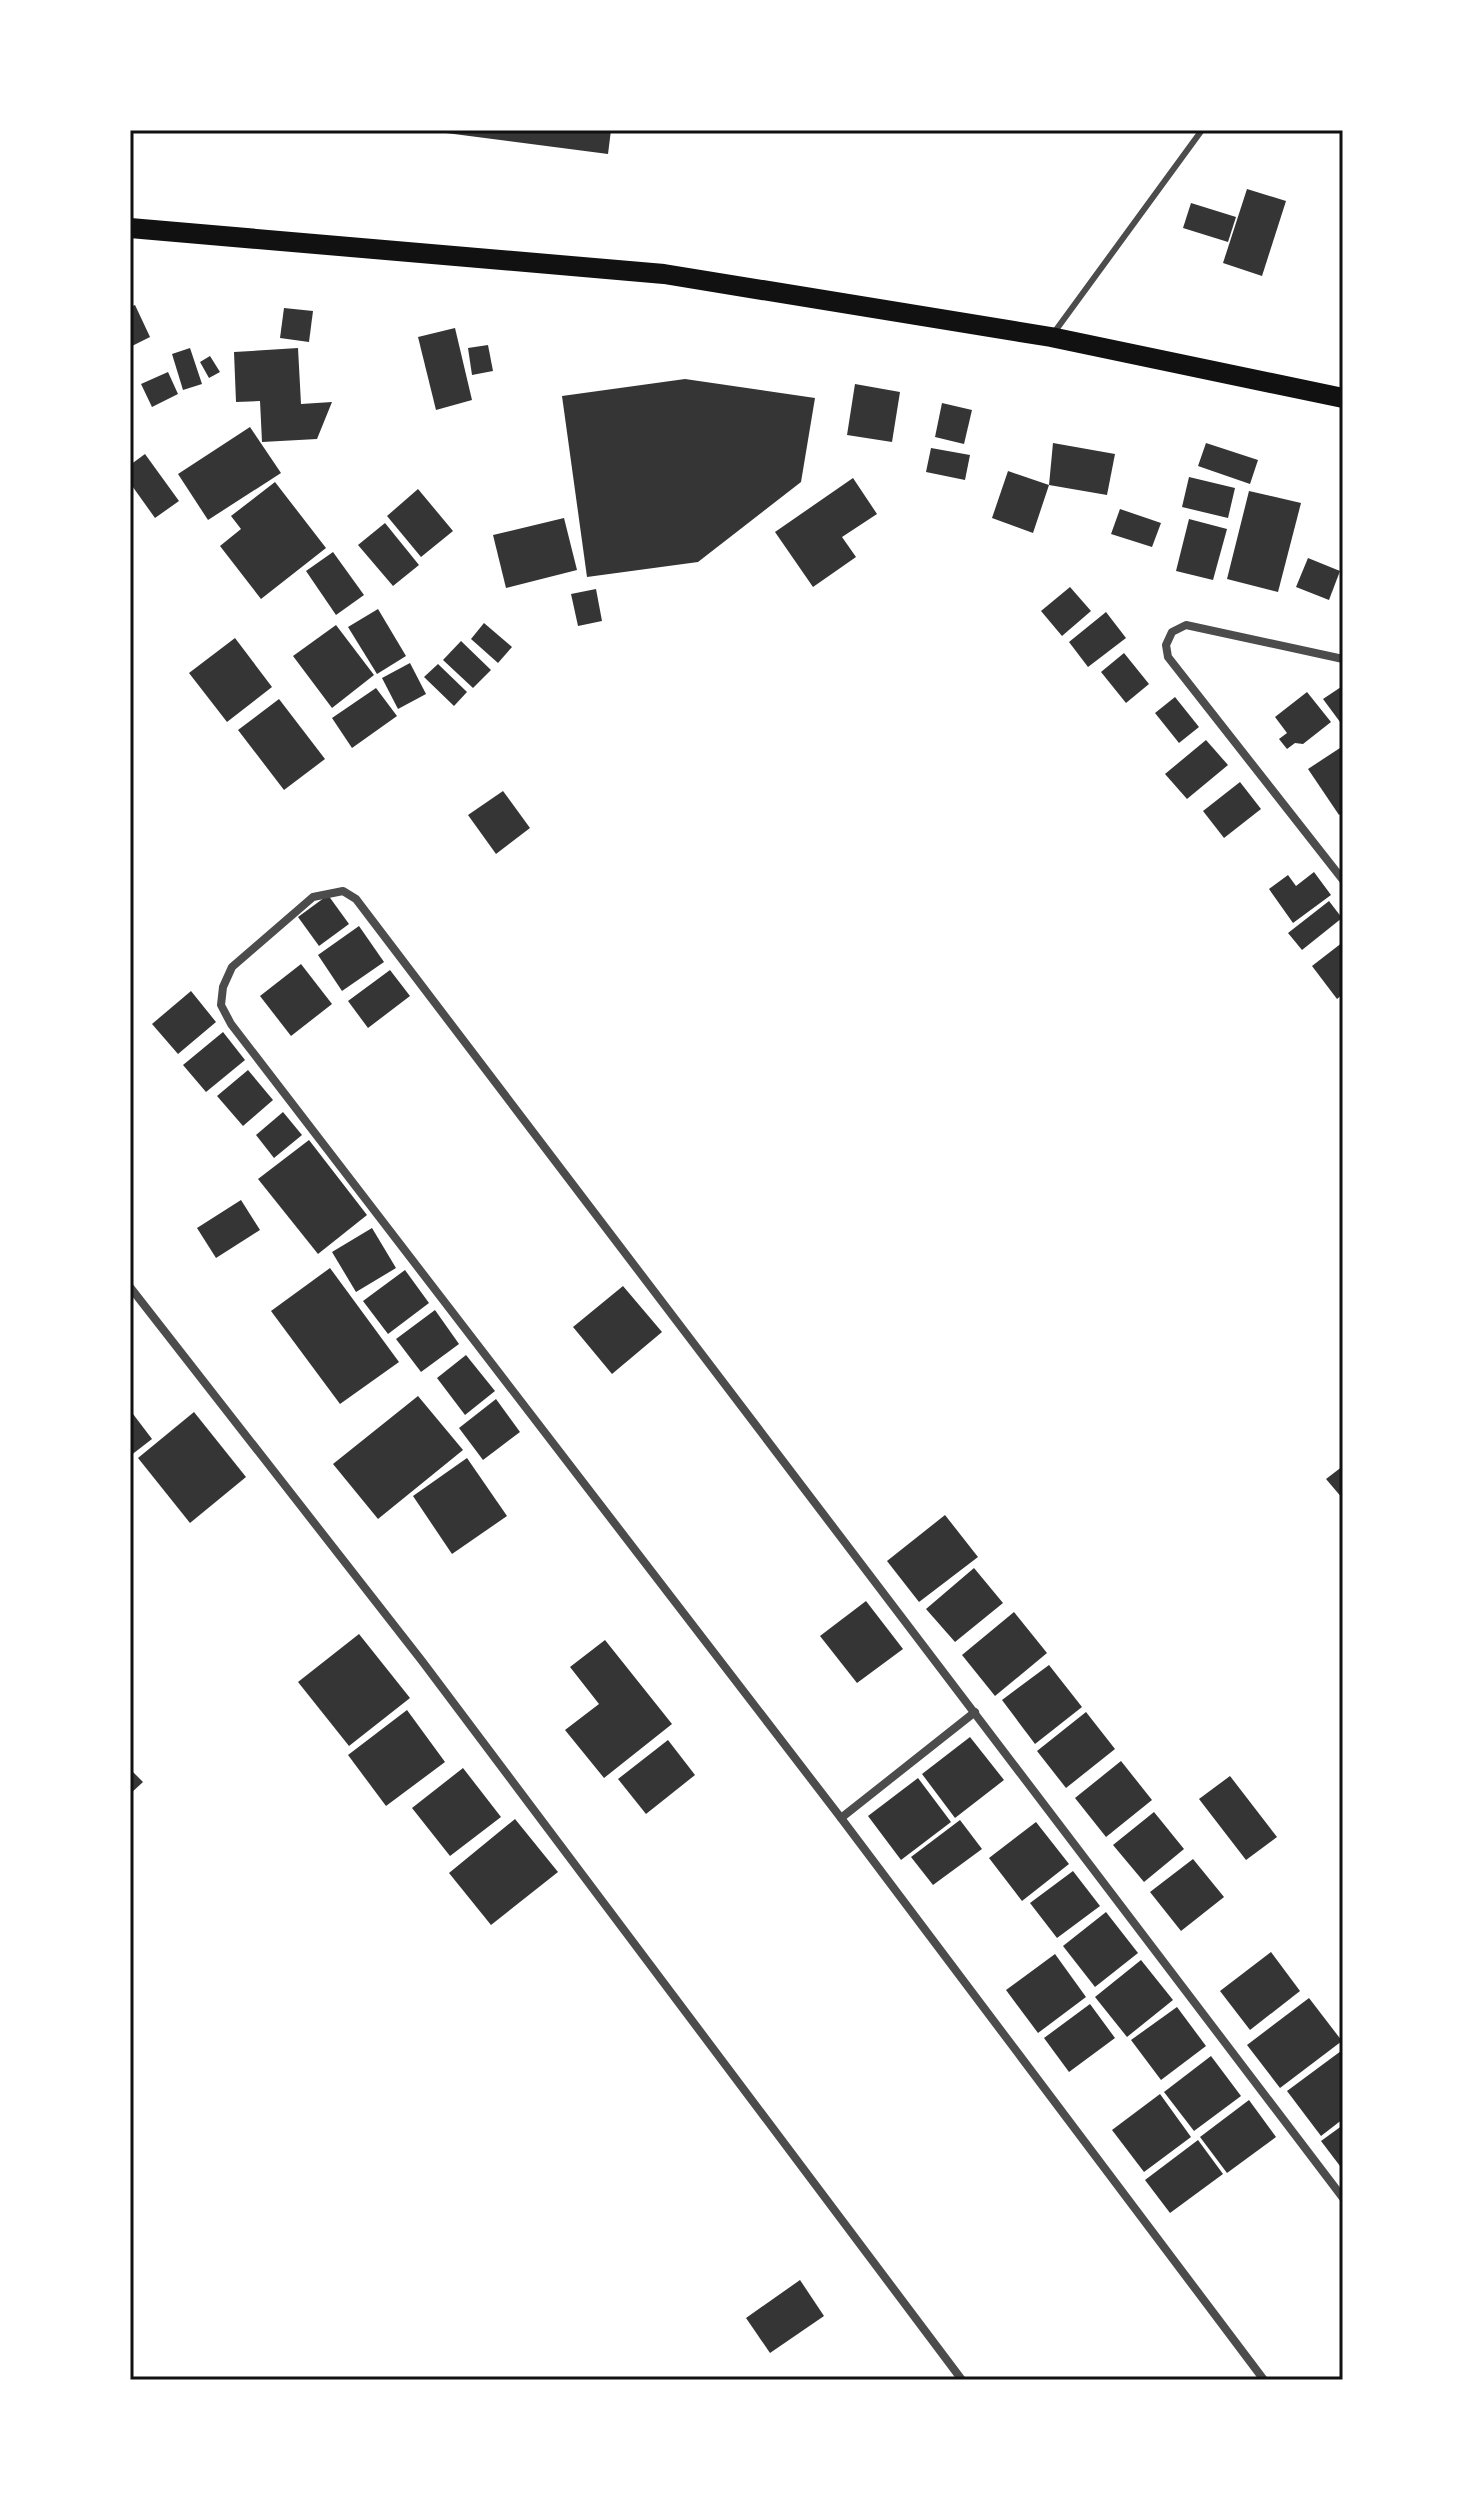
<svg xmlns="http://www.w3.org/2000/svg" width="1473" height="2510" font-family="Figtree,sans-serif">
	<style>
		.building { fill: #353535 }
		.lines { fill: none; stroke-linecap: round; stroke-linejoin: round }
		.service { stroke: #4c4c4c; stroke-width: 6 }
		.minor { stroke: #4c4c4c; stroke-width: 8 }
		.primary { stroke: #111; stroke-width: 20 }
		.neatline { fill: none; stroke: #111; stroke-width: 3 }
	</style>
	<rect width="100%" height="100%" fill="#fff"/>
	<!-- building -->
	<g class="building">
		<polygon points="423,130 611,130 608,154"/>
		<polygon points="1247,189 1286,201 1262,276 1223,263"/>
		<polygon points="1191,203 1236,217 1228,242 1183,228"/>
		<polygon points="135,305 150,337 130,347 130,307"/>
		<polygon points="284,308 313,311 309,342 280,338"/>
		<polygon points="455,328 472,400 436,410 418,337"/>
		<polygon points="488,345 493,371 472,375 468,348"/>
		<polygon points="190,348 202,384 183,390 172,354"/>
		<polygon points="298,348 301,404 332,402 317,439 262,442 260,401 236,402 234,352"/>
		<polygon points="210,356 220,372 209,378 200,362"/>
		<polygon points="168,372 178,394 152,407 141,384"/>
		<polygon points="685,379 815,398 801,482 698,562 587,577 562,396"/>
		<polygon points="855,384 900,392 892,442 847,435"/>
		<polygon points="942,403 972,410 964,444 935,437"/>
		<polygon points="250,427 281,473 208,520 178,474"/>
		<polygon points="1053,443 1115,454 1107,495 1049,485"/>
		<polygon points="1206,443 1258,460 1250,484 1198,466"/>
		<polygon points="931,448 970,455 965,480 926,472"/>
		<polygon points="145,454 179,501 155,518 130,483 130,465"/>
		<polygon points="1008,471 1049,485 1033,533 992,518"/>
		<polygon points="1189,477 1235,488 1228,518 1182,507"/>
		<polygon points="853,478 877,514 842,537 856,557 813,587 775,532"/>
		<polygon points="275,482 326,548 261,599 220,546 241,529 231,516"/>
		<polygon points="418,489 453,531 421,557 387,516"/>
		<polygon points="1249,491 1301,503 1278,592 1227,579"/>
		<polygon points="1120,509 1161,523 1152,547 1111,534"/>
		<polygon points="564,518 577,570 506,588 493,535"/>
		<polygon points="1189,519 1227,529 1213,580 1176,571"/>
		<polygon points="385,523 419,565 393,586 358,545"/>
		<polygon points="333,552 364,595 336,615 306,571"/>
		<polygon points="1308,558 1340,571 1329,600 1296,587"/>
		<polygon points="1070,587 1091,611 1062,636 1041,611"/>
		<polygon points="596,589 602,621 578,626 571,594"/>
		<polygon points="378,609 406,656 377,674 348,627"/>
		<polygon points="1106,612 1126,638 1088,667 1069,642"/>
		<polygon points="484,623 512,647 498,663 471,639"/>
		<polygon points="336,625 374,675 332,708 293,656"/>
		<polygon points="235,638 272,687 227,722 189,673"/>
		<polygon points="461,641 491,670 473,688 443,660"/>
		<polygon points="1124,653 1149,684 1126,703 1101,672"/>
		<polygon points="410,663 426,694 398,709 382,678"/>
		<polygon points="438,664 467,692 454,706 424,677"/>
		<polygon points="1341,687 1343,689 1343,726 1323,699"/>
		<polygon points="376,688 397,716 352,748 332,718"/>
		<polygon points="1307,692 1331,722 1303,744 1295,743 1287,749 1279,739 1287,733 1275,717"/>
		<polygon points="1175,697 1199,727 1179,743 1155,713"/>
		<polygon points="279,699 325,759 284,790 238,730"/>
		<polygon points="1206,740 1228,765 1187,799 1165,774"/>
		<polygon points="1343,746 1343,812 1339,815 1308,769"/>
		<polygon points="1240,782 1261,809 1224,838 1203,811"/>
		<polygon points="503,791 530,828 496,854 468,815"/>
		<polygon points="1314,872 1331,895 1293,923 1269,889 1288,875 1296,886"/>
		<polygon points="328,895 349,924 319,946 298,917"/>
		<polygon points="1329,901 1342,918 1302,950 1288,933"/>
		<polygon points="359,926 384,962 342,991 318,955"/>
		<polygon points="1343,942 1343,994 1337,999 1312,966"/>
		<polygon points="301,964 332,1004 291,1036 260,996"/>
		<polygon points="390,970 410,996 368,1028 348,1001"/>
		<polygon points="191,991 216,1022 178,1054 152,1024"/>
		<polygon points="223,1032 245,1060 206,1092 183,1065"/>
		<polygon points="248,1070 273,1100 243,1126 217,1096"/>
		<polygon points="283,1112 302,1135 274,1158 256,1135"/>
		<polygon points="309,1140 367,1215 318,1254 258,1179"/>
		<polygon points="241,1200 260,1230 216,1258 197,1228"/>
		<polygon points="372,1228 396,1268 356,1292 332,1252"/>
		<polygon points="330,1268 399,1362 340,1404 271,1311"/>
		<polygon points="405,1270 429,1303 388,1334 363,1301"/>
		<polygon points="623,1286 662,1332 612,1374 573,1327"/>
		<polygon points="435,1310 459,1344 421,1372 396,1339"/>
		<polygon points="466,1355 495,1391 465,1415 437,1378"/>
		<polygon points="418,1396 463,1450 378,1519 333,1464"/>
		<polygon points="496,1399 520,1432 483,1460 459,1428"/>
		<polygon points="130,1410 152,1439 130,1456"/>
		<polygon points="194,1412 246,1477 190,1523 138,1458"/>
		<polygon points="467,1458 507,1516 452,1554 413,1496"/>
		<polygon points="1343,1466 1343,1499 1326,1479"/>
		<polygon points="945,1515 978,1557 919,1602 887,1561"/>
		<polygon points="974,1568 1003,1603 955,1642 926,1609"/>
		<polygon points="866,1601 903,1649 857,1683 820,1636"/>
		<polygon points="1014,1612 1047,1653 995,1696 962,1655"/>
		<polygon points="359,1634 410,1698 349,1746 298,1682"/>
		<polygon points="605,1640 672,1724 604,1778 565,1730 599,1704 570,1667"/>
		<polygon points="1049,1665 1082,1707 1035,1744 1002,1700"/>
		<polygon points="407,1710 445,1762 386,1806 348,1755"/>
		<polygon points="1086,1712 1115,1749 1066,1788 1037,1751"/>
		<polygon points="970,1737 1004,1780 955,1818 922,1774"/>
		<polygon points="668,1740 695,1775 646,1814 618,1779"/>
		<polygon points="1121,1761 1152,1800 1106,1837 1075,1798"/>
		<polygon points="463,1768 501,1817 450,1856 412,1808"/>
		<polygon points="130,1769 143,1782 130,1794"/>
		<polygon points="1230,1776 1277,1837 1246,1860 1199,1799"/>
		<polygon points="918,1778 951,1822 901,1860 868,1816"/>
		<polygon points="1154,1812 1184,1849 1144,1882 1113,1845"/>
		<polygon points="515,1819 558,1872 491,1925 449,1873"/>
		<polygon points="960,1820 982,1849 933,1885 911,1857"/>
		<polygon points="1036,1822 1069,1864 1022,1901 989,1858"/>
		<polygon points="1193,1859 1224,1897 1181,1931 1150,1892"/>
		<polygon points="1073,1871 1100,1906 1057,1938 1030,1903"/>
		<polygon points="1106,1912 1138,1953 1095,1987 1063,1946"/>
		<polygon points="1271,1952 1300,1991 1250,2030 1220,1991"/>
		<polygon points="1055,1954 1086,1997 1038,2033 1006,1990"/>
		<polygon points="1141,1960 1173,2000 1127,2037 1095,1997"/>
		<polygon points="1309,1998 1342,2041 1280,2088 1247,2045"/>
		<polygon points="1090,2004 1115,2038 1069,2072 1044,2038"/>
		<polygon points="1177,2007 1206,2046 1161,2080 1131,2040"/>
		<polygon points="1341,2051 1343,2119 1321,2136 1287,2091"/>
		<polygon points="1211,2056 1241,2096 1194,2131 1164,2092"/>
		<polygon points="1160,2094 1191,2137 1144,2172 1112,2130"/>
		<polygon points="1249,2100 1276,2137 1227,2173 1200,2137"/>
		<polygon points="1343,2125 1343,2170 1321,2141"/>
		<polygon points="1198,2140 1223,2174 1170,2213 1145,2180"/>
		<polygon points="800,2280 824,2316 770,2353 746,2318"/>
	</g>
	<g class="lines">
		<!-- service -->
		<polyline class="service" points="1053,334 1202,130"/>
		<!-- minor -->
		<g class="minor">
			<polyline points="1343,659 1186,625 1172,632 1166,645 1168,657 1343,880"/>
			<polyline points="130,1287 422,1661 962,2380"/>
			<polyline points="841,1818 975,1712"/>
			<polyline points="1264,2380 841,1818 231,1024 221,1005 223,987 232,967 313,897 343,891 356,899 1343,2198"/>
		</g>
		<!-- primary -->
		<polyline class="primary" points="130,228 664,274 1051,337 1343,398"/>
	</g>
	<!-- border -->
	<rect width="1473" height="2510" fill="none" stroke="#ffffff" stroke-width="264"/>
	<rect x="132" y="132" width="1209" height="2246" class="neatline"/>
</svg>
